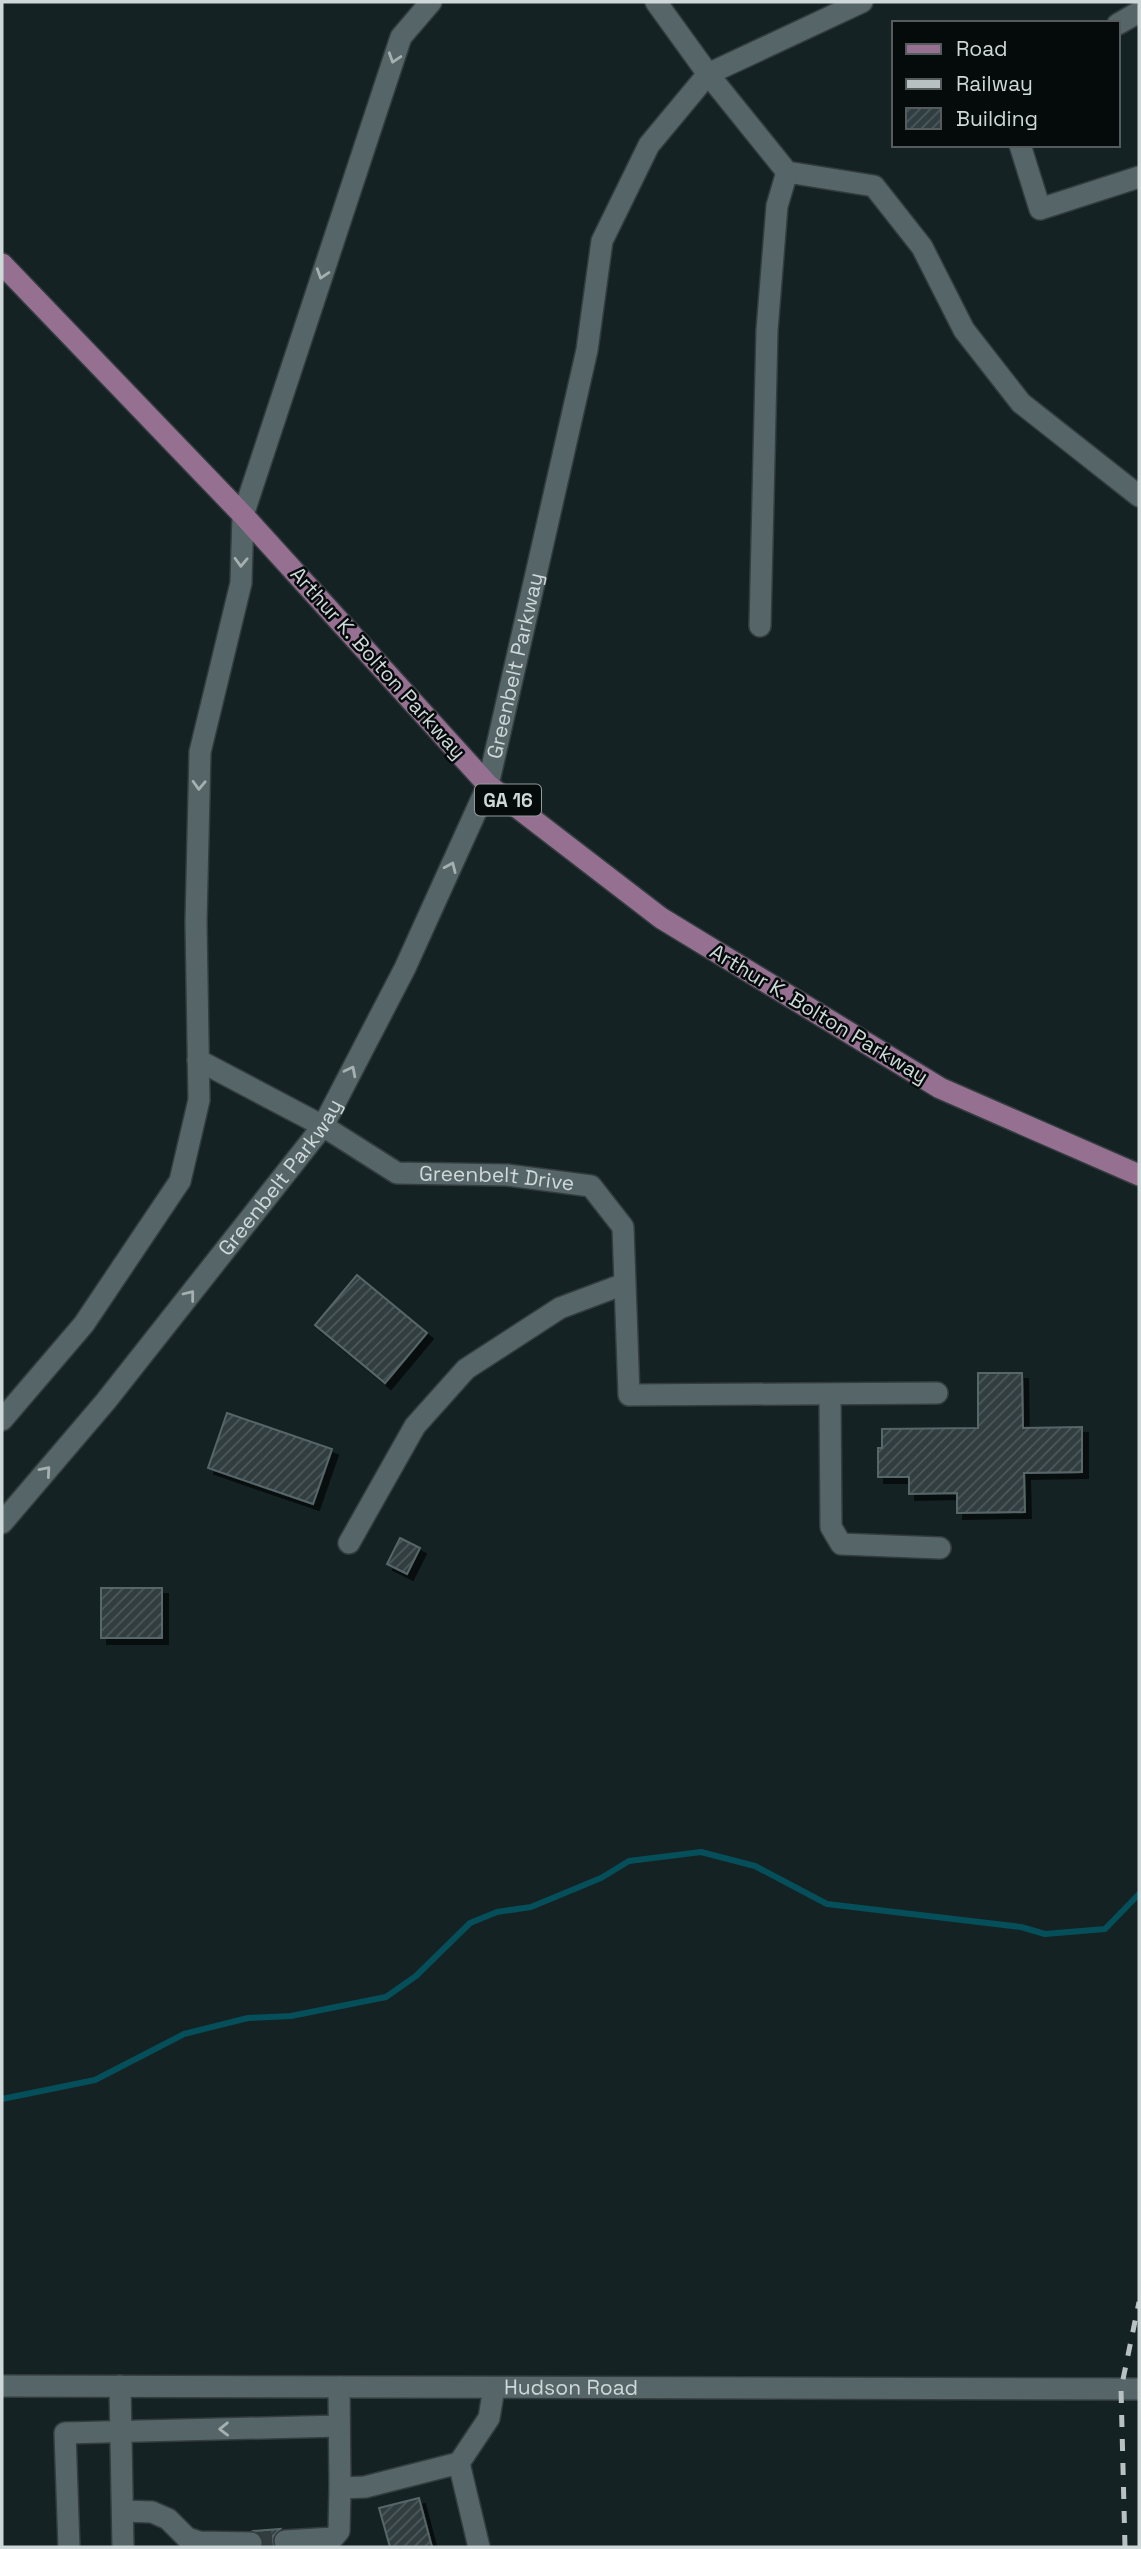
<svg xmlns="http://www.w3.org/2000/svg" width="1141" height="2549" font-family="'Space Grotesk',sans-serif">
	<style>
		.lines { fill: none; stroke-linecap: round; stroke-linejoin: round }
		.stream { stroke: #044f59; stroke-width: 6 }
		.building { fill: url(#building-hatch); stroke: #576669; stroke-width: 2; filter: url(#shadow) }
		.minor-tunnel { stroke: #313d3f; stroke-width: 21; stroke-dasharray: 21 10; stroke-linecap: butt }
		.minor-casing { stroke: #333c3e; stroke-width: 24 }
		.major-casing { stroke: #333c3e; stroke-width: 24 }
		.minor { stroke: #566568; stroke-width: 21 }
		.major { stroke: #967090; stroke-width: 21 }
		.rail { stroke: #b7c1c2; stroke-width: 5; stroke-dasharray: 12 12; stroke-linecap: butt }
		.oneway { stroke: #a5b0b1 }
		.labels { text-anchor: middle; stroke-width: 5; stroke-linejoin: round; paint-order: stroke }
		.shield { fill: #050a0b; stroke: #929a9b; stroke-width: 2 }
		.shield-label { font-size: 19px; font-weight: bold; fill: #cfd8d9 }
		.street-label { font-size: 21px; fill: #cfd8d9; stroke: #050a0b }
	</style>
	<defs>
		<pattern id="building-hatch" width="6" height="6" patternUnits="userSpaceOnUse" patternTransform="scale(1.75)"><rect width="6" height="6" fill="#303e41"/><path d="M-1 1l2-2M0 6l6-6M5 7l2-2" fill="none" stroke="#4d595c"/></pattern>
		<filter id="shadow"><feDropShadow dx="6" dy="6" stdDeviation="0" flood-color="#0009"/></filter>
	</defs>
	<rect width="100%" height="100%" fill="#152224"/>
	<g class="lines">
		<!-- stream -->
		<polyline class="stream" points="2,2099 95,2080 184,2034 248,2018 291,2016 386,1997 416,1976 470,1923 497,1912 531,1907 601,1878 629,1861 701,1852 755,1866 827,1904 1021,1927 1045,1934 1105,1929 1139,1894"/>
	</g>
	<!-- building -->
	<g class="building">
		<polygon points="357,1275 427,1333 385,1383 315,1325"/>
		<polygon points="978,1373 1022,1373 1023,1428 1082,1427 1082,1472 1024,1473 1025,1512 957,1513 957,1493 909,1494 909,1477 878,1477 878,1448 882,1448 882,1429 978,1428"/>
		<polygon points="227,1413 332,1449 313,1504 208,1468"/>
		<polygon points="400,1538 420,1548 407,1574 387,1564"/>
		<rect x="101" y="1588" width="61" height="50"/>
		<polygon points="419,2498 432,2547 390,2547 379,2508"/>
		<polygon points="280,2529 273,2536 274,2547 263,2547 263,2537 254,2531"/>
	</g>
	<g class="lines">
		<!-- minor-tunnel -->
		<polyline class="minor-tunnel" points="251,2543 285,2541"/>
		<defs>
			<g id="minor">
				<polyline points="656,2 708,74 787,172 874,186 922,247 964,330 1021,403 1139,496"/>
				<polyline points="1118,24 1139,12"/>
				<polyline points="1020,145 1040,209 1139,177"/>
				<polyline points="760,626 767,330 777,206 787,172"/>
				<path id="s1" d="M198,1060L323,1126L397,1173L507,1175L591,1186L623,1227L629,1395L937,1393"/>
				<polyline points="830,1395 831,1527 841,1544 940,1548"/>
				<polyline points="2,1420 84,1324 180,1181 199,1100 196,922 200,752 241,583 243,515 401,37 431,2"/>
				<path id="s2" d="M2,1523L106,1401L323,1126L405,968L488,785L587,350L602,241L649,145L708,74L862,2"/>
				<polyline points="349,1543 415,1426 466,1369 560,1308 624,1284"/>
				<path id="s3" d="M2,2386L1139,2389"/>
				<polyline points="120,2386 123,2547"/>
				<polyline points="339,2387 340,2488 365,2487 459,2463"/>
				<polyline points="123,2511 152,2512 168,2519 187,2538 199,2542 251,2543"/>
				<polyline points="285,2541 333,2538 339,2531 340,2488"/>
				<polyline points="69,2547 65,2433 339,2426"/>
				<polyline points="479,2547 459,2463 489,2418 494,2388"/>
			</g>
			<polyline id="major" points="2,264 243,515 488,785 661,918 940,1088 1139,1175"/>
		</defs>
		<!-- minor casing -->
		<use href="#minor" class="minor-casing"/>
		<!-- major casing -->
		<use href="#major" class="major-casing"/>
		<!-- minor -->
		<use href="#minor" class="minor"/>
		<!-- major -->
		<use href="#major" class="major"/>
		<!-- rail -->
		<polyline class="rail" points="1125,2547 1121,2389 1139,2302"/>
	</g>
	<!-- one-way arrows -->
	<defs><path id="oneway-chevron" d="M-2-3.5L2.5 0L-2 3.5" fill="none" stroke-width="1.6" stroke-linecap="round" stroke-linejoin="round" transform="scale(1.75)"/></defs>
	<g class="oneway">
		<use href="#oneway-chevron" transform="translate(394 58) rotate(108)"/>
		<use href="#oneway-chevron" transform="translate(322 274) rotate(108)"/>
		<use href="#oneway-chevron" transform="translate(241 562) rotate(92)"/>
		<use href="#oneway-chevron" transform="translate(199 785) rotate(92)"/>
		<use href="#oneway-chevron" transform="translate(451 867) rotate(-66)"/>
		<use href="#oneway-chevron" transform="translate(351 1071) rotate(-63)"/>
		<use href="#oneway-chevron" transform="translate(190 1295) rotate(-52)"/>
		<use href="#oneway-chevron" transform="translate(46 1471) rotate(-49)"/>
		<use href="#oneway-chevron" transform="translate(224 2429) rotate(179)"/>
	</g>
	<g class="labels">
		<!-- shield labels -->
		<rect class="shield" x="475" y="784.5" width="66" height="31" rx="5"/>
		<g class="shield-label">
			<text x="508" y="807">GA 16</text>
		</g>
		<!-- street labels -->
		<g class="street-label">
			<text transform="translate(378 663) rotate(48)" y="7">Arthur K. Bolton Parkway</text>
			<text dy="7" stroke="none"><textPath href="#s2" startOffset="1012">Greenbelt Parkway</textPath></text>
			<text transform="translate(819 1014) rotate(31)" y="7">Arthur K. Bolton Parkway</text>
			<text dy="7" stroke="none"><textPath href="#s2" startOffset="444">Greenbelt Parkway</textPath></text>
			<text dy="7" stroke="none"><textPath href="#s1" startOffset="329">Greenbelt Drive</textPath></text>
			<text dy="7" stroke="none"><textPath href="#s3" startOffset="569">Hudson Road</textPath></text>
		</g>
	</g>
	<!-- border -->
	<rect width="1141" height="2549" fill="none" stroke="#cfd8d9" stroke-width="7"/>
	<!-- legend -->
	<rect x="892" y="21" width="228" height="126" fill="#050a0b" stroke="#565c5d" stroke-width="2"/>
	<rect x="906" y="44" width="35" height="10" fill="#967090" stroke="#565c5d" stroke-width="2"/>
	<text x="956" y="56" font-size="21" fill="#cfd8d9">Road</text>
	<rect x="906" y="79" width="35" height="10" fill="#b7c1c2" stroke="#565c5d" stroke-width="2"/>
	<text x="956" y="91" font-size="21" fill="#cfd8d9">Railway</text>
	<rect x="906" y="108" width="35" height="21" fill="url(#building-hatch)" stroke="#565c5d" stroke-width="2"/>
	<text x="956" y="126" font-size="21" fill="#cfd8d9">Building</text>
</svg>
